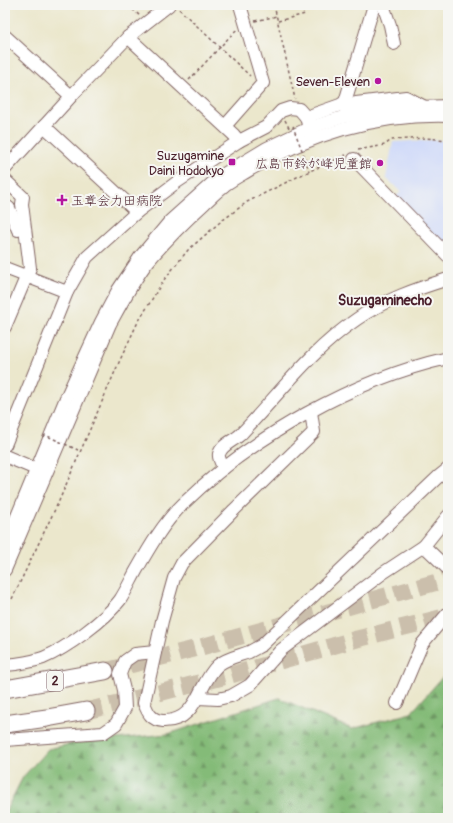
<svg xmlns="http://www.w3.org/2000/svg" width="453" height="823" font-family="Pangolin,'Klee One',sans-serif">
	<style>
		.built { fill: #d0daf9 }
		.forest { fill: url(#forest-firs); stroke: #676d52 }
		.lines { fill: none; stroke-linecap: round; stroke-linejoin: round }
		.highway-tunnel { stroke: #cbbfac; stroke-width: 17; stroke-dasharray: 17 8; stroke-linecap: butt }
		.minor-casing { stroke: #826563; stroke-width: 14 }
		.highway-casing { stroke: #826563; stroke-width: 19 }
		.path { stroke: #826563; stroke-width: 1.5; stroke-dasharray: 3 3; stroke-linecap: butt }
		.minor { stroke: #fff; stroke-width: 12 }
		.highway { stroke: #fff; stroke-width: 17 }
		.path-bridge { stroke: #826563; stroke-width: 1.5; stroke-dasharray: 3 3; stroke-linecap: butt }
		.poi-dot { fill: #b5179e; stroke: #f6f6f2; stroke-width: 1.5 }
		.labels { text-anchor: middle; stroke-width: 4; stroke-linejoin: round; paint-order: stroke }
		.shield { fill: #f6f6f2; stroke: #7e6067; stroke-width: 1 }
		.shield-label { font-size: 12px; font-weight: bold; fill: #4a1f2b }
		.poi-label { font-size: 13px; fill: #4a1f2b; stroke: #f6f6f2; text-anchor: end }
		.neighbourhood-label { font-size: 14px; font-weight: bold; fill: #4a1f2b; stroke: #f6f6f2 }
	</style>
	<defs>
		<pattern id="forest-firs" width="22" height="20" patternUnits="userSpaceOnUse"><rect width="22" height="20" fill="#84bb78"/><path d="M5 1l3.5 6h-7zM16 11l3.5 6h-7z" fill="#6e9763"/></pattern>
	</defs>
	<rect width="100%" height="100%" fill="#f6f6f2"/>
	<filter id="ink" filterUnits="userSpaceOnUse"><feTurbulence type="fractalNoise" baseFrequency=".025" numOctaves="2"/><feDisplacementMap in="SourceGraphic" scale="8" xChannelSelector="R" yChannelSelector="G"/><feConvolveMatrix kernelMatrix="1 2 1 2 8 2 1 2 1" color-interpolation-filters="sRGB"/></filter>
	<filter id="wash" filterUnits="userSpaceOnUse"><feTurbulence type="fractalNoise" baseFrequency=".012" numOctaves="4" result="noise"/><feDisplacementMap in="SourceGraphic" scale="16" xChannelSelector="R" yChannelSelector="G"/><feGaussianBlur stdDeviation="0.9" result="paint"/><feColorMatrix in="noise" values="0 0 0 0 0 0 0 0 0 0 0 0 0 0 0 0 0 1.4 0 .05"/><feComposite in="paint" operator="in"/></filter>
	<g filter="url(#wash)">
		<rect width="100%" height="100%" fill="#ebe7cc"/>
		<!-- built -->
		<polygon class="built" points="430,140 448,141 448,250 396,197 401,191 386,178 393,142"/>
		<!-- forest -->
		<polygon class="forest" points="448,669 448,818 5,818 5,812 23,777 48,749 75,743 168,734 279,698 352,729 411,713 446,673"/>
	</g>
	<g filter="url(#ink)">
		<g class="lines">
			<!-- highway-tunnel -->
			<g class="highway-tunnel">
				<polyline points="105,671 194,649 448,579"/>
				<polyline points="86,711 227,676 357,639 448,616"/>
			</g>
			<defs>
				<g id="minor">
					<polyline points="383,5 390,25 394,44"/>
					<polyline points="5,36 71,96"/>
					<polyline points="128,37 234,135 239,141"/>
					<polyline points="306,117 340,105 345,102 374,5"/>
					<polyline points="343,117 356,103 406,97 423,106"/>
					<polyline points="44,126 137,212"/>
					<polyline points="225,126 263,83 240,5"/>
					<polyline points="354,159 448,256"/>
					<polyline points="5,169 76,91 128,37 169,5"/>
					<polyline points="5,180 23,197 22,204 30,268 5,327"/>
					<polyline points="5,205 9,208 18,230"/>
					<polyline points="5,268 67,292"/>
					<path d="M311,412L314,432L234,510L182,563L174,578L162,621L144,703C148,713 151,720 163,721C198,722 198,683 218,665C227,658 238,656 249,652C253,650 258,647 262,645L438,477L448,469"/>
					<polyline points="5,445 67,292 87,257 137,212 177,182 239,141 266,127 281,111 290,108 299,109 306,117 311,136"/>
					<polyline points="5,456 43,472"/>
					<path d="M224,468C222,464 218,459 219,454C222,444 234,441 241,434C279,394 311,350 357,319C384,300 416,289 448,279"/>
					<polyline points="5,545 66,398 101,322 118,290 140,257 170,221 219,177 267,148 309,128 343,117 388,108 448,106"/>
					<polyline points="424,546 448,569"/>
					<path d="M5,570L110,324C121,304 132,283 146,264C164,242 184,222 205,203C212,197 218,190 225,185C233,179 243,174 251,169C311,134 378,114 448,116"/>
					<path d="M5,665C18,664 31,662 43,658C67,648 105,620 120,600C126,591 131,580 136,571C149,548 164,522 183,504C251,437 355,379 448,358"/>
					<polyline points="198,698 218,699 231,696 250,685 281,650 383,573 424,546 448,516"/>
					<polyline points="397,703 422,644 448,613"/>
					<polyline points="5,740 103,733 116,724 125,708 124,690 120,674 125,661 135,654 155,652"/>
				</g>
				<g id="highway">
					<polyline points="5,689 105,671"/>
					<polyline points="5,724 47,718 86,711"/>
				</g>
			</defs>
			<!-- minor casing -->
			<use href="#minor" class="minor-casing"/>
			<!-- highway casing -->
			<use href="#highway" class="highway-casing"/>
			<!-- path -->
			<g class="path">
				<polyline points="128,5 140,16"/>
				<polyline points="274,5 295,99"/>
				<polyline points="179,9 250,76"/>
				<polyline points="255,21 277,16"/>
				<polyline points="278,21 305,14"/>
				<polyline points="189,80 237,29"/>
				<polyline points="285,120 289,128"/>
				<polyline points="358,150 385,145 391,140 426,138 448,140"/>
				<polyline points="305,158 309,171"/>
				<polyline points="12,599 59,501 120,360 137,324 163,281 188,250 219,223 247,202 301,175 346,155"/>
			</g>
			<!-- minor -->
			<use href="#minor" class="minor"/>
			<!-- highway -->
			<use href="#highway" class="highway"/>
			<!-- path-bridge -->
			<g class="path-bridge">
				<polyline points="294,126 293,127 305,158"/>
				<polyline points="44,437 45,435 78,450"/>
			</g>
		</g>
	</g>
	<!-- markers -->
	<g class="poi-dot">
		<circle cx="378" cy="81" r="4"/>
		<rect x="228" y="158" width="8" height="8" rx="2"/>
		<circle cx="380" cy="163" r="4"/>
		<path d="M60 194h4v4h4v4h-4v4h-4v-4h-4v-4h4z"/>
	</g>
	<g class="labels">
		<!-- shield labels -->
		<rect class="shield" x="47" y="671" width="16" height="20" rx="3"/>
		<g class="shield-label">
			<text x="55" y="685">2</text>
		</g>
		<!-- poi labels -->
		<g class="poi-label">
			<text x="370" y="86">Seven-Eleven</text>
			<text x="224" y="160">Suzugamine<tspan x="224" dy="15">Daini Hodokyo</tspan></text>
			<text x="372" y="168">広島市鈴が峰児童館</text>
			<text x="71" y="205" text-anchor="start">玉章会力田病院</text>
		</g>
		<!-- neighbourhood labels -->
		<g class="neighbourhood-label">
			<text x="385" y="305">Suzugaminecho</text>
		</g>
	</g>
	<!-- margin -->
	<rect width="453" height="823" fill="none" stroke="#f6f6f2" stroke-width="20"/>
</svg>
